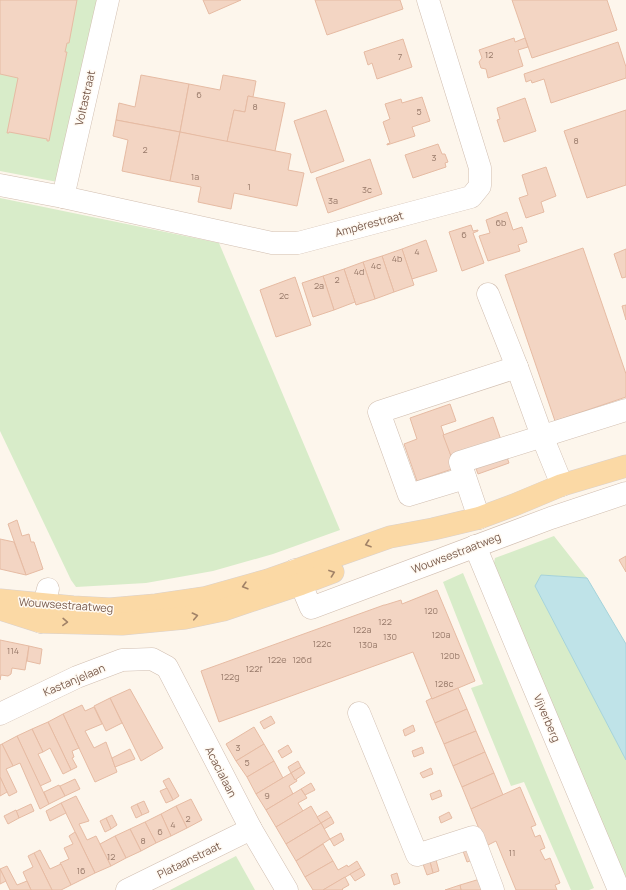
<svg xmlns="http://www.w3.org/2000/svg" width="626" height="890" font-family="Manrope,sans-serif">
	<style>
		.green { fill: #d8ecc9 }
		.water { fill: #bfe3e8; stroke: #a5d3da }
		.building { fill: #f3d5c3; stroke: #e6bba3 }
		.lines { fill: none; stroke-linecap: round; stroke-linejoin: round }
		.minor-casing { stroke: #d1beb0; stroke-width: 23 }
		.major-casing { stroke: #dad1cd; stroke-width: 23 }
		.minor { stroke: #fff; stroke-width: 22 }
		.major { stroke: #fbd9a5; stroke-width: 22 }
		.oneway { stroke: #a18267 }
		.labels { text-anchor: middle; stroke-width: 3; stroke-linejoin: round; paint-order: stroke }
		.number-label { font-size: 9px; fill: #987a6a }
		.street-label { font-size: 11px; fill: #7a5c4d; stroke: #fffaf3 }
	</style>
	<rect width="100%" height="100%" fill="#fdf6ec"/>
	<!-- green -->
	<g class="green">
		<polygon points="0,0 101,0 63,183 0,171"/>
		<polygon points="0,198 219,243 340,530 273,554 213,571 146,583 76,587 71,580 0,431"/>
		<polygon points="554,536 587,578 541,575 535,586 626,760 626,883 493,567 495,558"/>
		<polygon points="463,573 594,888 589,890 571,890 524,782 511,786 471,688 483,684 443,582"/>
		<polygon points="236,856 255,890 170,890"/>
	</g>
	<!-- water -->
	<polygon class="water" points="541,575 587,578 626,644 626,760 535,586"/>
	<!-- building -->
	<g class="building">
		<polygon points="0,0 77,0 69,43 67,43 65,52 67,52 49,141 47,141 47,139 9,132 9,133 7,133 18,78 0,74"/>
		<polygon points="203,0 241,0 209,14"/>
		<polygon points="315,0 400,0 403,9 327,35"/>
		<polygon points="512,0 607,0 617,30 532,58"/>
		<polygon points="514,38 515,42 525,38 528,47 518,50 523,66 488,78 486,69 481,68 479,62 482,58 479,50"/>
		<polygon points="403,39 412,67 377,79 372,63 368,65 364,52"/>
		<polygon points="618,42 626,67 626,78 551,103 544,79 532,83 531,80 526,82 524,74"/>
		<polygon points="141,75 189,84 180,132 116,120 119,103 135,107"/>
		<polygon points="223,75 256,81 253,97 248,96 245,112 234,110 227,142 180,132 189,84 220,90"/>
		<polygon points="248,96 285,103 275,151 227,142 234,110 245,112"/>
		<polygon points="422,97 430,121 412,127 415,136 387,145 387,144 390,143 383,122 390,119 385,104 401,99 402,103"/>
		<polygon points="525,98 536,131 504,142 497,120 500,119 497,108"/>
		<polygon points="326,110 344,161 311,173 294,121"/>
		<polygon points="626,110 626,185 587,198 564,131"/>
		<polygon points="116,120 180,132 170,181 122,171 128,140 113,136"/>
		<polygon points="180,132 291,154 288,170 304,173 297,206 234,193 231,209 198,202 201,187 170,181"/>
		<polygon points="438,144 442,154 445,154 448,162 445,163 446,167 413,178 405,155"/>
		<polygon points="370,159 382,194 328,213 316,178"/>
		<polygon points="546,167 556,196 541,202 544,212 526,218 519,198 528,195 522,175"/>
		<polygon points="507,212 513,230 522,227 527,242 518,245 520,251 488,261 479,236 490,233 486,220"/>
		<polygon points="471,225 473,231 478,230 478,231 473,233 484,263 462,271 449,232"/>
		<polygon points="426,240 437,271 412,279 402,249"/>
		<polygon points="583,248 626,374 626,397 555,421 505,275"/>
		<polygon points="402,249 414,285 394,292 382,256"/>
		<polygon points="626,249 626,277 622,278 614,254"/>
		<polygon points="382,256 394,292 375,299 363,262"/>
		<polygon points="363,262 375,299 356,305 344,269"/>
		<polygon points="344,269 355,302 334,310 323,276"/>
		<polygon points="323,276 334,310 313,317 302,283"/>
		<polygon points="295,277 311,325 276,337 260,290"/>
		<polygon points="626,305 626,320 622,306"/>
		<polygon points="450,404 456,421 441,426 455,468 417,481 404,444 417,439 410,418"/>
		<polygon points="493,417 509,463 478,474 474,463 456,469 443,435"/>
		<polygon points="17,520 22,536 29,534 31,542 34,542 43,569 26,575 8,524"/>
		<polygon points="0,539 14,542 26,575 0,569"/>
		<polygon points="626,556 626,572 619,560"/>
		<polygon points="437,590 475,681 432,699 413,652 219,722 201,671 384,605 385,605 401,600 402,604"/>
		<polygon points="0,640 29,646 25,670 12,668 11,674 8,676 1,675 0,680"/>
		<polygon points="29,646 42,649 40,664 27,661"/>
		<polygon points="458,688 467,709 435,723 426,701 432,698 432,699"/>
		<polygon points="130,689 163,748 141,761 110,698"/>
		<polygon points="110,698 122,723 106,731 94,706"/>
		<polygon points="82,705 85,711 94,707 102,724 85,731 94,748 106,742 117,772 95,782 63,714"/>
		<polygon points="467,709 476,731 444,744 435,723"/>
		<polygon points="63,714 79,748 72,751 74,757 72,758 77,767 71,770 48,722"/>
		<polygon points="271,716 275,723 264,729 260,722"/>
		<polygon points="48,722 71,770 63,774 50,748 43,752 32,729"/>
		<polygon points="413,725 415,731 405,736 403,730"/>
		<polygon points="254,727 264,744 236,761 226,744"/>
		<polygon points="32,729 43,752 38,754 51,781 40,786 17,736"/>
		<polygon points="476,731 485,752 453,766 444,744"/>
		<polygon points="17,736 49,804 40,809 20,763 13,766 2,744"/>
		<polygon points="2,744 13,766 6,769 17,792 9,796 0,777 0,745"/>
		<polygon points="264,744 274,761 247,777 236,761"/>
		<polygon points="288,745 292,752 282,758 278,751"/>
		<polygon points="422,747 424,753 414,757 412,751"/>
		<polygon points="130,749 135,759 115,767 112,758"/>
		<polygon points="485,752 494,773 462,787 453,766"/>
		<polygon points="274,761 283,778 256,794 247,777"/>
		<polygon points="298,761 301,767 291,773 288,767"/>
		<polygon points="301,767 305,773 295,780 291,773"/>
		<polygon points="431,768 433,774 423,778 420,773"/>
		<polygon points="291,773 295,780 296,779 297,781 289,786 293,794 266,810 256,794"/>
		<polygon points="494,773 503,795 471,809 462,787"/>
		<polygon points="0,777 7,792 0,796"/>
		<polygon points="169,778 179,796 173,800 163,781"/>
		<polygon points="75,779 80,789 65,796 60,786"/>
		<polygon points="311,783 315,790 305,795 301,789"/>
		<polygon points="59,785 65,796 49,804 44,792"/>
		<polygon points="520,787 536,825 531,827 535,837 540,835 545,848 540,850 545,860 550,858 560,883 555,885 557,890 516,890 496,841 486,846 471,809"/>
		<polygon points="167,788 173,800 166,803 160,791"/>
		<polygon points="301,789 307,798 298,803 303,811 276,827 266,810"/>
		<polygon points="440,790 442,796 432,800 430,794"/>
		<polygon points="76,796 89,821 79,824 87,840 96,836 111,866 95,873 61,803"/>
		<polygon points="191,799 202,820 187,828 176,806"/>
		<polygon points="144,801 149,812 142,815 137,804"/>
		<polygon points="61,803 66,813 50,821 46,811"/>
		<polygon points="31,804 34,811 19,818 16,811"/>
		<polygon points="137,804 142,815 136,818 131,807"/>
		<polygon points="176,806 187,828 171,836 161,814"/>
		<polygon points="311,806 321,823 286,844 276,827"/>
		<polygon points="16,810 19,818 8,824 4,816"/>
		<polygon points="327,811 331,817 321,823 317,817"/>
		<polygon points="449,812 452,818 441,823 439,817"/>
		<polygon points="161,814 171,836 156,843 145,822"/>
		<polygon points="112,815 117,825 111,829 106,818"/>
		<polygon points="331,817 334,823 324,829 321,823"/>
		<polygon points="106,818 111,829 105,832 100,821"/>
		<polygon points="145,822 156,843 141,851 130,829"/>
		<polygon points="321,823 330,839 296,861 286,844"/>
		<polygon points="130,829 141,851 126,858 115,836"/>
		<polygon points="75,832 95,873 71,885 60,863 69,859 64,848 73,844 69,836"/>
		<polygon points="341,833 344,840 334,846 330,839"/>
		<polygon points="115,836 126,858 111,866 100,844"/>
		<polygon points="323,844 333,861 305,877 296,861"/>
		<polygon points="469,849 473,860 467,862 463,851"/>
		<polygon points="40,850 50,869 61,864 71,885 61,890 52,890 34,853"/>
		<polygon points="34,853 52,890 31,890 23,872 33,867 28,856"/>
		<polygon points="436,860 439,871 433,873 430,862"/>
		<polygon points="333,861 338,870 347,865 348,867 357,861 361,868 323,890 313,890 305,877"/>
		<polygon points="430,862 433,873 427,875 423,864"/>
		<polygon points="7,866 17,885 27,881 31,890 10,890 0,869"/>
		<polygon points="361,868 365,875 355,881 350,874"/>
		<polygon points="0,869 6,881 0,884"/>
		<polygon points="397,873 400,883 394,885 391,875"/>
		<polygon points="345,877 349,885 342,889 343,890 323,890"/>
		<polygon points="480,879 483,890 461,890 460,885"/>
		<polygon points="460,885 461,890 445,890"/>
	</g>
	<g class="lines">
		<defs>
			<g id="minor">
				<polyline points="0,185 63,197 272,243 298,243 471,197 480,186 480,168 428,0"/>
				<polyline points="63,197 108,0"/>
				<polyline points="488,294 517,367 542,436 562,485"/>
				<polyline points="465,478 409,495 379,412 517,367"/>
				<polyline points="479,518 460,462 626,410"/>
				<polyline points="475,546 524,664 619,890"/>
				<polyline points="295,570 311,608 551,518 626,493"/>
				<polyline points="41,622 44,604 48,589"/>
				<polyline points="359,713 417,855 473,837 493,890"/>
				<polyline points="0,714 77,677 122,660 152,659 167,667 251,829 287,890"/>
				<polyline points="127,890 251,829"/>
			</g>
			<g id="major">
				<polyline points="0,600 73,607 110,609 156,605 204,598 268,580 390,537 433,529 479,518 514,505 562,485 626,466"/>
				<polyline points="3,610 41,622 122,624 185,618 223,610 301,584 333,572"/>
			</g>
		</defs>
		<!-- minor casing -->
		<use href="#minor" class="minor-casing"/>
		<!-- major casing -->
		<use href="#major" class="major-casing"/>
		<!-- minor -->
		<use href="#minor" class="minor"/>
		<!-- major -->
		<use href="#major" class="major"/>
	</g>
	<!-- one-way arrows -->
	<defs><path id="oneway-chevron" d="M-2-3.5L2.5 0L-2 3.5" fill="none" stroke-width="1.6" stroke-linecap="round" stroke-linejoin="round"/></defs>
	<g class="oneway">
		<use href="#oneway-chevron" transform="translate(368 544) rotate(161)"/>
		<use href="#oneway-chevron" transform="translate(332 573) rotate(-20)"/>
		<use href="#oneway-chevron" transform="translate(245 586) rotate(164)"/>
		<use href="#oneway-chevron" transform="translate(195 616) rotate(-12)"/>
		<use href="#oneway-chevron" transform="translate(65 622) rotate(2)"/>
	</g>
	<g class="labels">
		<!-- number labels -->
		<g class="number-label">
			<text x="489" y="58">12</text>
			<text x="400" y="60">7</text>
			<text x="199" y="98">6</text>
			<text x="255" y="110">8</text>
			<text x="419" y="115">5</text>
			<text x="576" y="144">8</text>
			<text x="145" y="153">2</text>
			<text x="434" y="161">3</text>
			<text x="195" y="180">1a</text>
			<text x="249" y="190">1</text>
			<text x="367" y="193">3c</text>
			<text x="333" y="204">3a</text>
			<text x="501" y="226">6b</text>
			<text x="464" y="238">6</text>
			<text x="417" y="255">4</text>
			<text x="397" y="262">4b</text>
			<text x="376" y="269">4c</text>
			<text x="359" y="275">4d</text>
			<text x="337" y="283">2</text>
			<text x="319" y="289">2a</text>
			<text x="284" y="299">2c</text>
			<text x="431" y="614">120</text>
			<text x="385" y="625">122</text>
			<text x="362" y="633">122a</text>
			<text x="441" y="638">120a</text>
			<text x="390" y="640">130</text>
			<text x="322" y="647">122c</text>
			<text x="368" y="648">130a</text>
			<text x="13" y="654">114</text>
			<text x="450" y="659">120b</text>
			<text x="277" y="663">122e</text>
			<text x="302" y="663">126d</text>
			<text x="254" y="672">122f</text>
			<text x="230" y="680">122g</text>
			<text x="444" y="687">128c</text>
			<text x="238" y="751">3</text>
			<text x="247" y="766">5</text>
			<text x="267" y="799">9</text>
			<text x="188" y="822">2</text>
			<text x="173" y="828">4</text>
			<text x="160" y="835">6</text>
			<text x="143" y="844">8</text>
			<text x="512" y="856">11</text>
			<text x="111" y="860">12</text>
			<text x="81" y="874">16</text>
		</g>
		<!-- street labels -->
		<g class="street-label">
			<text transform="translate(85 98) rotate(-77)" y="4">Voltastraat</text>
			<text transform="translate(369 224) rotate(-15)" y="4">Ampèrestraat</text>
			<text transform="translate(456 553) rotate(-21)" y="4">Wouwsestraatweg</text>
			<text transform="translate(66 605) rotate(4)" y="4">Wouwsestraatweg</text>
			<text transform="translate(74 680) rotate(-23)" y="4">Kastanjelaan</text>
			<text transform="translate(547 718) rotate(67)" y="4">Vijverberg</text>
			<text transform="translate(221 772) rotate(63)" y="4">Acacialaan</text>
			<text transform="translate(189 860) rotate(-26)" y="4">Plataanstraat</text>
		</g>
	</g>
</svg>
